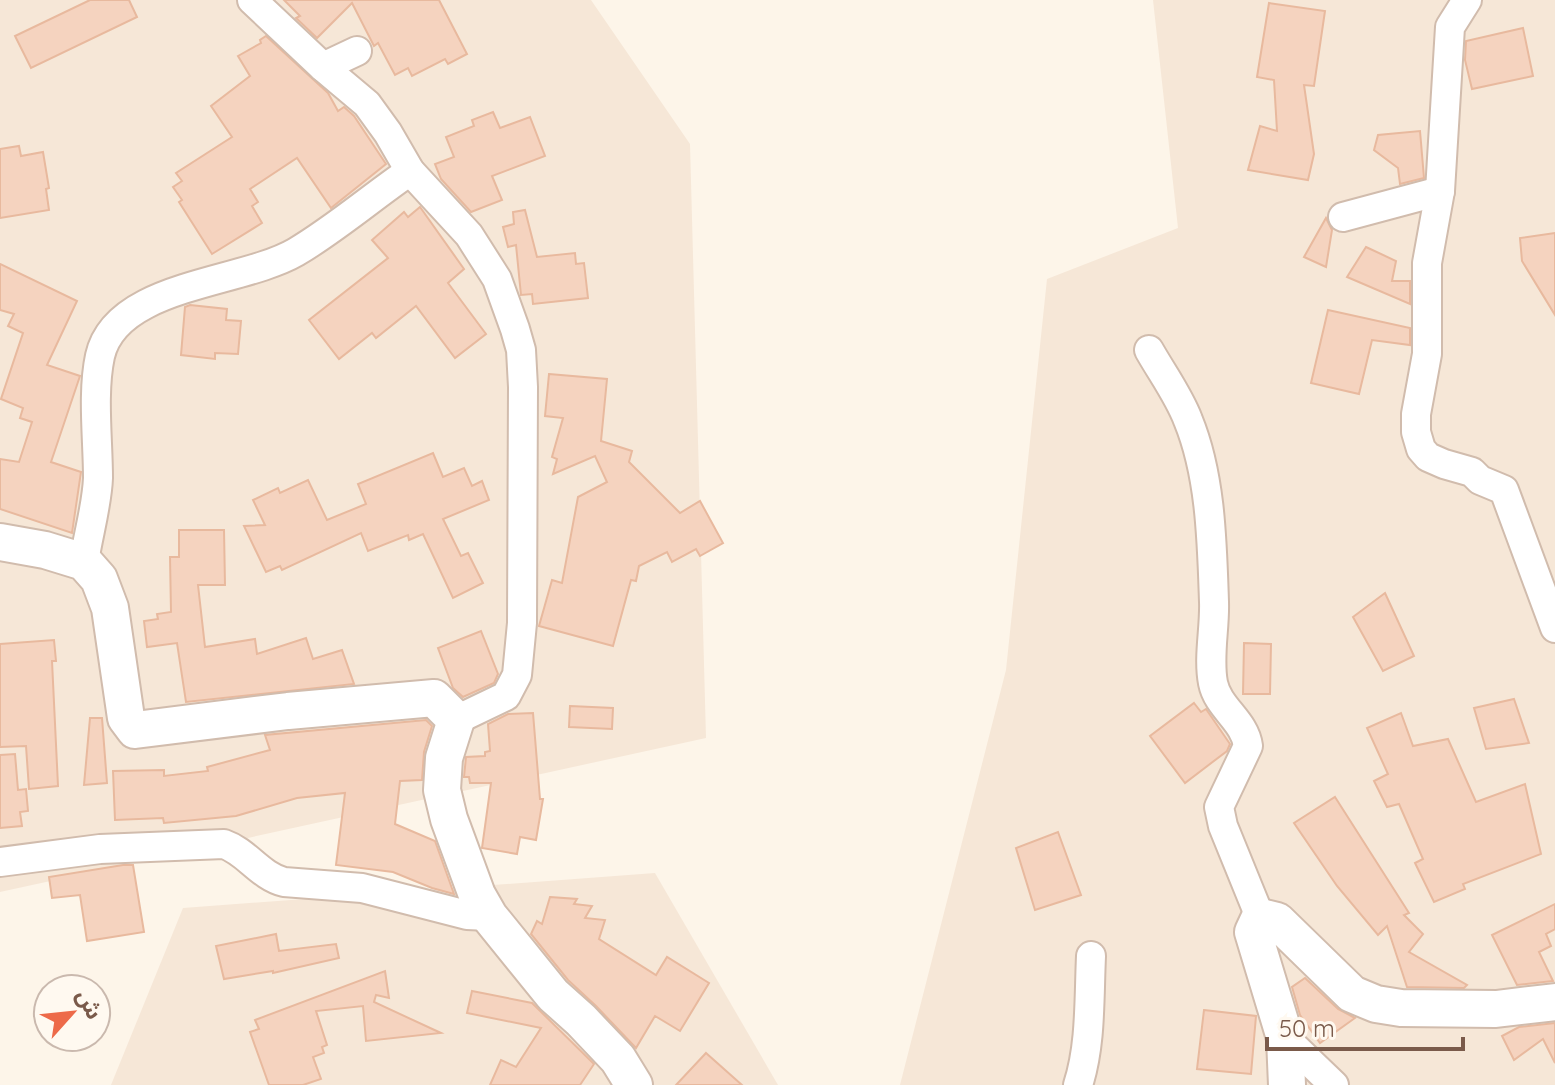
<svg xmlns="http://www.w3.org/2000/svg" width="1555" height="1085" font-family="Quicksand,'Noto Sans Arabic',sans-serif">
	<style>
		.residential { fill: #f6e7d7 }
		.building { fill: #f5d3bf; stroke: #e8b99e; stroke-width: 2 }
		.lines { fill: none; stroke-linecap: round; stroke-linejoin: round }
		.minor-casing { stroke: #d1bcad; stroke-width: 32 }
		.tertiary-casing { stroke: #d1bcad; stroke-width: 40 }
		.minor { stroke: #fff; stroke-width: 28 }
		.tertiary { stroke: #fff; stroke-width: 36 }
	</style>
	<rect width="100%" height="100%" fill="#fdf5e9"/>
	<!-- residential -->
	<g class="residential">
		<polygon points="0,0 591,0 690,144 706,738 0,892"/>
		<polygon points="1153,0 1555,0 1555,1085 900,1085 1006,670 1047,279 1178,228"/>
		<polygon points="655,873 778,1085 111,1085 183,908"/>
	</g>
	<!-- building -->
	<g class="building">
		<polygon points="90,0 129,0 137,17 31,68 15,36"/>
		<polygon points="284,0 439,0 467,54 448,64 445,59 412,76 408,68 395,75 378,43 374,46 352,3 317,38 296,18 300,16"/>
		<polygon points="1269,3 1325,11 1314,86 1304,85 1314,154 1308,180 1248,170 1260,126 1277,131 1274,80 1257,77"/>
		<polygon points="1523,28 1533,76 1472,89 1465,60 1466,41"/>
		<polygon points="266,36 328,93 338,111 344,107 354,116 386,164 331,208 297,158 250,189 258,202 252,206 262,223 212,254 179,202 182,200 173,187 182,181 176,173 232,137 211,106 250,76 238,56 261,43 260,40"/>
		<polygon points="493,112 500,128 530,117 545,156 492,176 502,200 471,212 441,179 435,164 454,157 446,137 474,126 472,120"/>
		<polygon points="1420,131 1424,178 1400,184 1398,168 1374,150 1378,135"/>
		<polygon points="19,146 21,156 43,152 49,188 46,189 49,210 0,218 0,149"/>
		<polygon points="420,207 464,269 448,283 486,334 455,358 416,306 376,338 372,333 339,359 309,320 388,258 372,240 404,212 408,217"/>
		<polygon points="525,210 537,257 575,253 576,264 584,263 588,298 533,304 532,294 521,295 516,245 508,247 503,227 514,224 513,212"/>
		<polygon points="1326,218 1332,230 1326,267 1304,257"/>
		<polygon points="1555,233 1555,315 1522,261 1520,238"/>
		<polygon points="1366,247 1396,261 1392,281 1410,281 1410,304 1347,277"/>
		<polygon points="0,264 77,301 47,365 80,376 51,462 81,472 72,533 0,509 0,459 19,462 32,422 20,418 23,408 1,399 23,333 8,326 14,314 0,310"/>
		<polygon points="190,305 227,309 226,320 241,321 238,354 215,353 215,359 181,355 185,307"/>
		<polygon points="1328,310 1410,328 1410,345 1372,340 1359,394 1311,383"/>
		<polygon points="549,374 607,379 601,441 632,451 629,462 680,513 700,501 723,543 700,556 696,549 672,562 667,552 639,566 636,581 631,580 613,646 539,626 552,580 562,583 578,497 607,482 595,456 553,474 557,459 552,457 563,418 545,416"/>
		<polygon points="433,453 443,477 464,468 472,486 482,481 489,500 443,519 461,556 468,553 483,583 453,598 423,534 409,540 408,535 368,551 361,533 282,570 280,566 266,572 244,526 265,525 253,500 278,488 280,493 308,480 327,520 366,504 358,484"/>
		<polygon points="179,530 224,530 225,585 198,585 205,647 255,639 257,654 306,638 313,659 342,650 354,684 186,702 177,643 147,647 144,621 158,619 157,614 171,612 170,557 179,557"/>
		<polygon points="1385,593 1414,656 1383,671 1353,617"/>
		<polygon points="481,631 498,674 494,683 463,697 453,688 438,648"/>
		<polygon points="54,640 56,661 52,661 58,786 29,789 26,746 0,747 0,644"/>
		<polygon points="1244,643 1271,644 1270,694 1243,694"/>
		<polygon points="1514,699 1529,743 1486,749 1474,708"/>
		<polygon points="1194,703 1201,712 1206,709 1230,744 1227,751 1185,783 1150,736"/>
		<polygon points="570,706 613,708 612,729 569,727"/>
		<polygon points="533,713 540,799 543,799 536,840 520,837 517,854 482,848 491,783 470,783 469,777 464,777 466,757 485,756 485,752 490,751 488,724 508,714"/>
		<polygon points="1401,713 1413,746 1448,739 1476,802 1525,784 1541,854 1463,884 1465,889 1434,902 1415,863 1423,859 1399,804 1387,807 1374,781 1388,774 1367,728"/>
		<polygon points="90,718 102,718 107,783 84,785"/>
		<polygon points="426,720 432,726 424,752 422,780 400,781 395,824 435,841 454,894 432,888 393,872 336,865 345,793 297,798 236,816 164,823 163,818 115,820 113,771 164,770 164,776 208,771 207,767 270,750 265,735"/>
		<polygon points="15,754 18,790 26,789 28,811 20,812 22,826 0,828 0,755"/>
		<polygon points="1335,797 1409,913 1404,915 1423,934 1409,952 1467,985 1464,988 1407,987 1387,926 1378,935 1337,886 1294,823"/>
		<polygon points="1058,832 1081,895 1035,910 1016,848"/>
		<polygon points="123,865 133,865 144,932 87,941 80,895 52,898 49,877"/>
		<polygon points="550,897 577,899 574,904 592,906 585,918 605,920 599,939 656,975 667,957 709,983 680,1031 655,1016 636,1048 596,1006 568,980 531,934 537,921 542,924"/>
		<polygon points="1555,904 1555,929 1546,934 1551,946 1539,952 1553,981 1517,985 1492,935"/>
		<polygon points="276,934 279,951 336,944 339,958 273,973 273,971 224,979 216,946"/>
		<polygon points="385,971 389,998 376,995 374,1002 441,1033 366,1041 363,1006 316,1011 327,1045 322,1047 324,1053 313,1057 321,1079 303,1085 269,1085 250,1032 259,1029 255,1020"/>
		<polygon points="1305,978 1338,1009 1355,1018 1320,1043 1300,1015 1292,987"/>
		<polygon points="472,991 532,1003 594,1064 580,1085 490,1085 501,1060 516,1067 541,1028 467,1013"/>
		<polygon points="1204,1010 1256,1016 1251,1074 1197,1069"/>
		<polygon points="1555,1023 1555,1063 1543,1039 1514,1060 1502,1036 1519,1027"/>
		<polygon points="706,1053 742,1085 676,1085"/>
	</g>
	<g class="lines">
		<defs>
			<g id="minor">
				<polyline points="252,0 323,67 367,104 388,133 410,171 469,235 497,279 515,329 521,350 523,387 522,623 517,675 506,696 456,720"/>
				<polyline points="1467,0 1450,27 1440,191 1427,263 1427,354 1416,414 1416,432 1421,449 1428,457 1444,464 1472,472 1480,480 1504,490 1555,628"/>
				<polyline points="323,67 357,51"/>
				<polyline points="1343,217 1440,191"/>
				<path d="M1149,350C1162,373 1179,396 1188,420C1211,476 1212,543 1214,602C1215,628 1208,657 1213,683C1218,708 1245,721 1248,746L1219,807L1223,826L1260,917"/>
				<path d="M84,562C88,535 97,505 98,478C98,440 92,393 100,356C116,284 241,284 296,252C335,229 372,197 410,171"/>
				<path d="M0,862L100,849L224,844C247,852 260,876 284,882L362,888L467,915L489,916"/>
				<polyline points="1285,1038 1334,1085"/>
				<path d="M1078,1085C1091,1045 1089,999 1091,956"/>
			</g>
			<g id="tertiary">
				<polyline points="0,542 45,550 84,562 99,579 110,608 126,718 135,730 288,711 434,698 456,720 444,758 442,790 449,819 477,895 489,916 553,995 581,1020 618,1059 634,1085"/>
				<polyline points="1287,1085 1285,1038 1253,932 1260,917 1277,921 1352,994 1376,1004 1401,1008 1496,1009 1555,1002"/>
			</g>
		</defs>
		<!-- minor casing -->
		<use href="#minor" class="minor-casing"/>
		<!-- tertiary casing -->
		<use href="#tertiary" class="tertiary-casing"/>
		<!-- minor -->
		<use href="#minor" class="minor"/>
		<!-- tertiary -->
		<use href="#tertiary" class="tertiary"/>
	</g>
	<!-- north arrow -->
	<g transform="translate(72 1013) rotate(63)"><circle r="38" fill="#fff9f0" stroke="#cab9ae" stroke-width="2"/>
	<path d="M0-6L14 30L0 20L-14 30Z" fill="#ed6a49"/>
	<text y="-12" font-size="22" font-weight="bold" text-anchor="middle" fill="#7a5a4a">ش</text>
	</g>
	<!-- scale -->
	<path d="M1267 1037v12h196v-12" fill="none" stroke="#7a5a4a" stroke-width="4"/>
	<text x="1279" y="1037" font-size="24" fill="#7a5a4a" stroke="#fff9f0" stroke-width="6" paint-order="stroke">50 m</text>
</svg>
